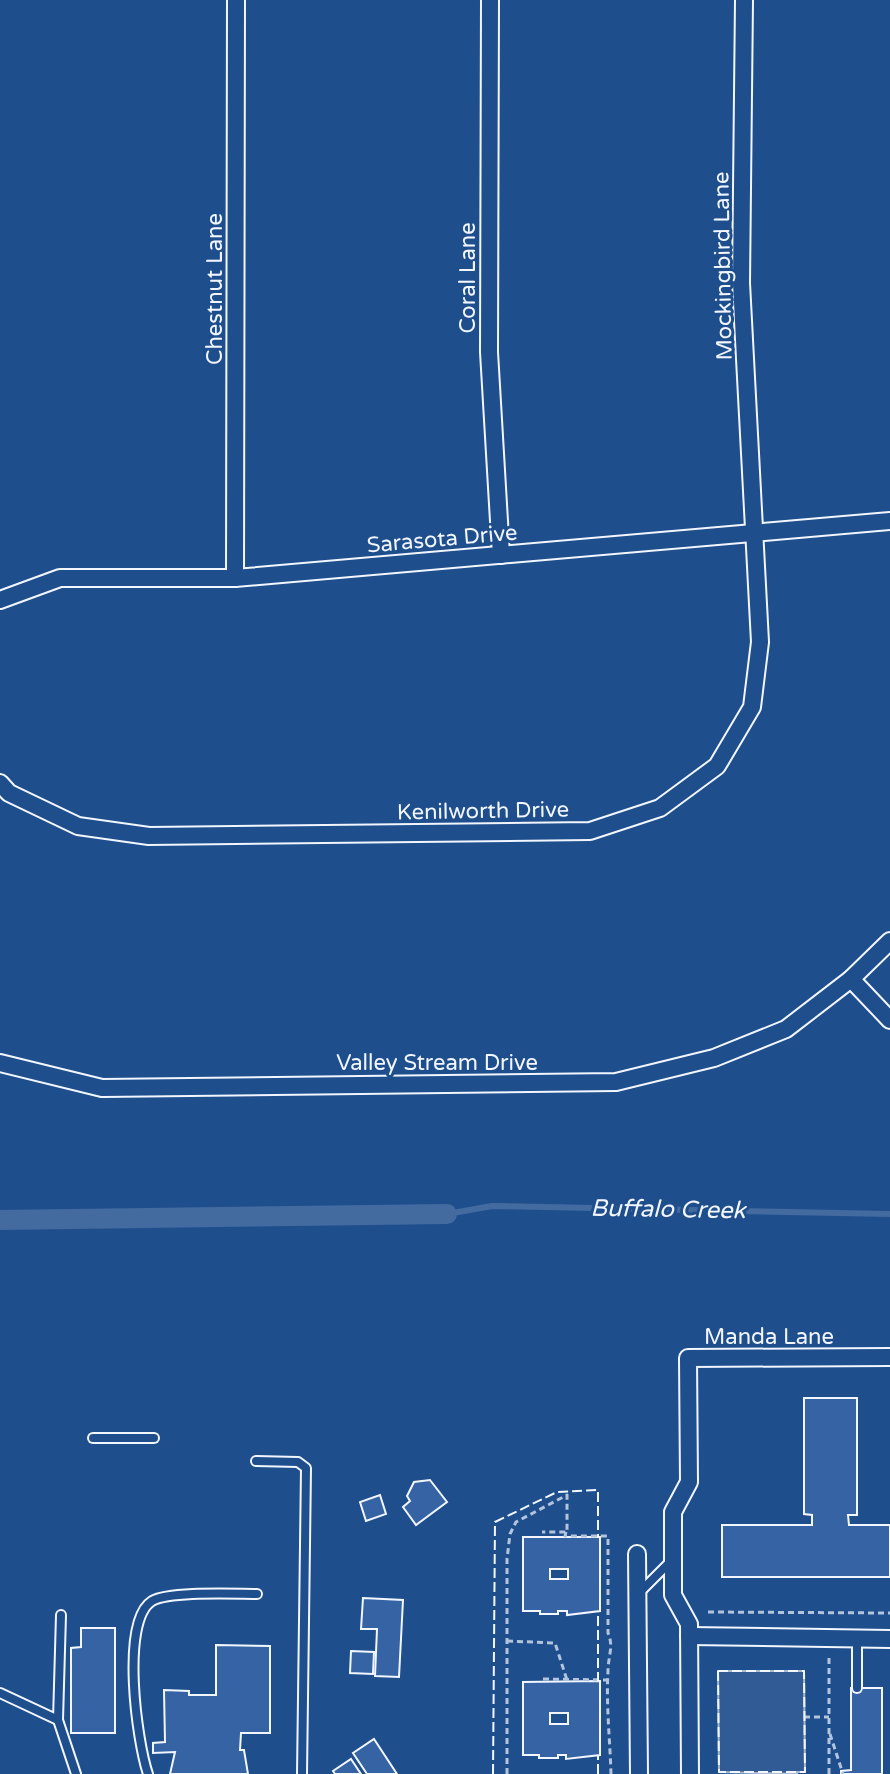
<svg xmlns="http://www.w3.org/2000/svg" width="890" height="1774" font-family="'Varela Round',sans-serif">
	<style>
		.green { fill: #305b95; stroke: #a8bbd7; stroke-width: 2 }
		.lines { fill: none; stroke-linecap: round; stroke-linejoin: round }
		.stream { stroke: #446ba0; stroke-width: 6 }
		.canal { stroke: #446ba0; stroke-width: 20 }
		.building { fill: #3563a3; stroke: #f2f6ff; stroke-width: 2; fill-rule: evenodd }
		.service-casing { stroke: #f2f6ff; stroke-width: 12 }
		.minor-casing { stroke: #f2f6ff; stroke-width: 20 }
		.path { stroke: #b3c4dc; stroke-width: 3; stroke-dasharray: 6 4; stroke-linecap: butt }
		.service { stroke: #1f4e8c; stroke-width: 8 }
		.minor { stroke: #1f4e8c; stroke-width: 16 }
		.fence { stroke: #f2f6ff; stroke-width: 2; stroke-dasharray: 10 4; stroke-linecap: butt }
		.labels { text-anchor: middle; stroke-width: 6; stroke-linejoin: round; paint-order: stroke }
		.street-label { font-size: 22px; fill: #f2f6ff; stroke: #1f4e8c }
		.water-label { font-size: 24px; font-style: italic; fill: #f2f6ff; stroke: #1f4e8c }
	</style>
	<rect width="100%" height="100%" fill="#1f4e8c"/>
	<!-- green -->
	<polygon class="green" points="718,1671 804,1671 805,1772 797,1772 797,1774 719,1772"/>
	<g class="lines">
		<!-- stream -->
		<polyline class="stream" points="447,1214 492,1206 890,1214"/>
		<!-- canal -->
		<polyline class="canal" points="0,1220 447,1214"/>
	</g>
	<!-- building -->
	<g class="building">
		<polygon points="804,1398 857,1398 857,1515 848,1515 849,1525 890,1525 890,1577 722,1577 722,1525 812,1525 812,1515 804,1514"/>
		<polygon points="430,1480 447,1502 416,1525 403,1507 410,1501 407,1496 414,1482"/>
		<polygon points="380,1495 386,1514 366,1521 360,1502"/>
		<path d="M523,1537H600V1611L567,1615V1611H558V1614H540V1611H523ZM550,1569H568V1579H550Z"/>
		<polygon points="363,1598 403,1600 399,1677 375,1676 377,1629 361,1629"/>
		<polygon points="81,1628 115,1628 115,1733 71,1733 71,1648 81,1647"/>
		<polygon points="216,1645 270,1646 270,1733 241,1733 240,1750 244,1750 248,1774 170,1774 175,1752 153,1753 153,1743 165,1742 164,1690 189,1691 189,1695 216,1695"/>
		<polygon points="351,1651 374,1652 373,1674 350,1673"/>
		<path d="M600,1681V1755L566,1759V1755H558V1758H539V1755H523V1682ZM550,1713H568V1724H550Z"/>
		<polygon points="851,1688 882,1688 882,1774 841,1774 841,1771 851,1770"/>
		<polygon points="374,1739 397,1774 367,1774 353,1753"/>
		<polygon points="351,1759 361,1774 335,1774 333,1771"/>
	</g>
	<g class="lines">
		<defs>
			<g id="service">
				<polyline points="93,1438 154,1438"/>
				<polyline points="256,1461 298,1462 306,1468 302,1774"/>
				<polyline points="640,1592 673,1559"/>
				<polyline points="857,1688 857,1638"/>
				<polyline points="0,1693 58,1720 76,1774"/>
				<polyline points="58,1720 61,1615"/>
				<path d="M148,1774C137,1742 120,1621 152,1601C170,1591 234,1594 257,1594"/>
			</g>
			<g id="minor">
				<polyline points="490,0 489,352 501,555"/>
				<polyline points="235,578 236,0"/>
				<polyline points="0,600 60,578 235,578 890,521"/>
				<polyline points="0,783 9,793 78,826 149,836 590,831 660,808 717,766 752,707 760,642 741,283 744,0"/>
				<polyline points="851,979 890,941"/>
				<polyline points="0,1063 102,1088 616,1082 714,1058 786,1029 851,979 890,1020"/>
				<polyline points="637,1554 639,1774"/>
				<polyline points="689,1636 890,1639"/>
				<polyline points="690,1774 689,1624 673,1595 673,1512 689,1482 688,1358 890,1357"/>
			</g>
		</defs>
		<!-- service casing -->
		<use href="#service" class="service-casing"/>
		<!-- minor casing -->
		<use href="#minor" class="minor-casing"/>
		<!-- path -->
		<g class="path">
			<path d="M566,1532L565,1536H608V1633C614,1646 608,1657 608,1671C606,1705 610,1740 611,1774"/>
			<polyline points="708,1612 890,1613"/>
			<polyline points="507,1641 555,1643 567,1680"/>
			<polyline points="543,1679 608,1680"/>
			<polyline points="804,1717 829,1717"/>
			<polyline points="830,1734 843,1774"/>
			<polyline points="507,1774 507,1559 510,1534 516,1522 567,1495 567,1532 542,1532"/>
			<polyline points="829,1774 829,1654"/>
		</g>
		<!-- service -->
		<use href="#service" class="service"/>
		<!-- minor -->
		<use href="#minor" class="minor"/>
		<!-- fence -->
		<g class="fence">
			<polygon points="718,1671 804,1671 805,1772 719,1772"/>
			<polyline points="598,1682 598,1611"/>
			<polyline points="493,1774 495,1522 557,1492 598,1490 598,1537"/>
			<polyline points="598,1774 598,1755"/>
		</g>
	</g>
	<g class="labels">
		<!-- street labels -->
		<g class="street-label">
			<text transform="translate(722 266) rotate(-91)" y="8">Mockingbird Lane</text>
			<text transform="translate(467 278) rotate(-90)" y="8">Coral Lane</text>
			<text transform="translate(214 289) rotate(-90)" y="8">Chestnut Lane</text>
			<text transform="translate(442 538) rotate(-5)" y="8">Sarasota Drive</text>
			<text transform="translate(483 810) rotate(-1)" y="8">Kenilworth Drive</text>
			<text x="437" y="1070">Valley Stream Drive</text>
			<text x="769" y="1344">Manda Lane</text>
		</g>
		<!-- water labels -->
		<g class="water-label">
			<text transform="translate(668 1209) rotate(1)" y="8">Buffalo Creek</text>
		</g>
	</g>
</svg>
